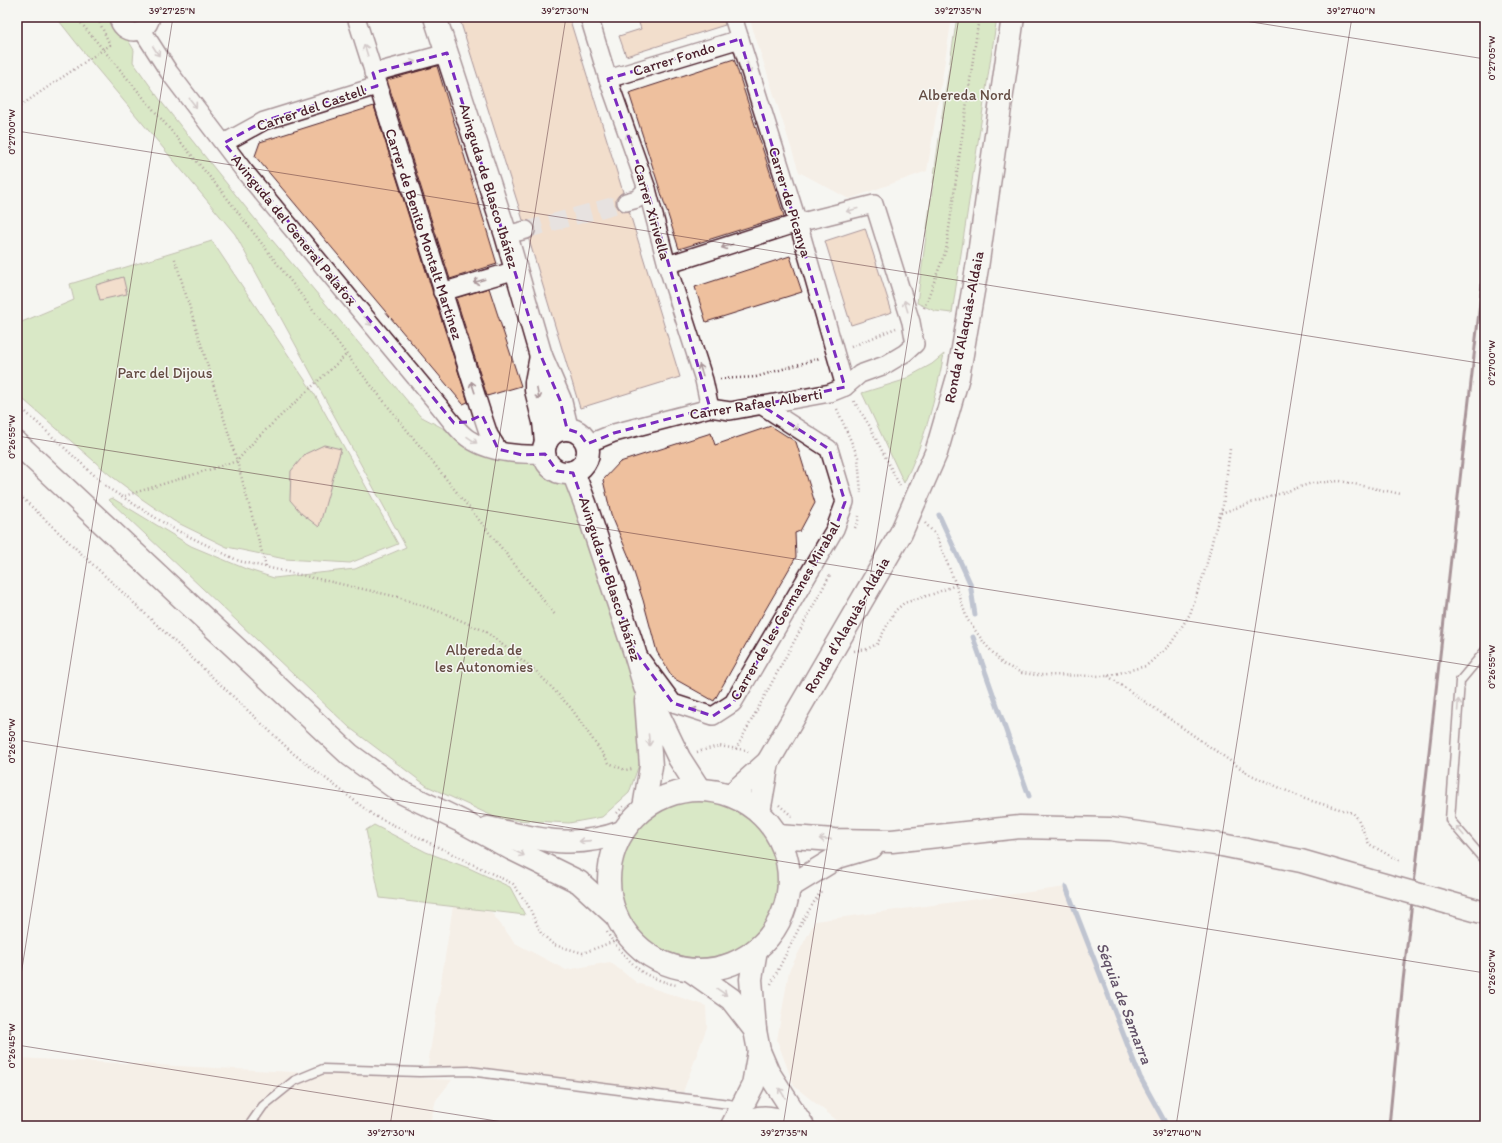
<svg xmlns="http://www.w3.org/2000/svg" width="1502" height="1143" font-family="Itim,sans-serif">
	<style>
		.built { fill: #f4e6d9 }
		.green { fill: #b7d791; stroke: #807b5e }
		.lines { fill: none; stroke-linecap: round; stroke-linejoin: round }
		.stream { stroke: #7c87a7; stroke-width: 5 }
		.building { fill: #eec09e; stroke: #4a1f2b }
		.street-tunnel { stroke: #d4cbca; stroke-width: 17; stroke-dasharray: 17 8; stroke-linecap: butt }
		.lane-casing { stroke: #4a1f2b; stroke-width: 11 }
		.street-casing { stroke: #4a1f2b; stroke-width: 20 }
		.secondary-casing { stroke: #4a1f2b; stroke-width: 25 }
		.path { stroke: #4a1f2b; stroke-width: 2.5; stroke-dasharray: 1 3; stroke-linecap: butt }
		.lane { stroke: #f6f6f2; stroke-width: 8 }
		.street { stroke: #f6f6f2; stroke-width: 17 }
		.secondary { stroke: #f6f6f2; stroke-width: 22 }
		.rail { stroke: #4a1f2b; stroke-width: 3 }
		.secondary-bridge-casing { stroke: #4a1f2b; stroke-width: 25; stroke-linecap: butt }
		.secondary-bridge { stroke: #f6f6f2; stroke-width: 22 }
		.oneway { stroke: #a99598 }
		.marked { fill: none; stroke: #7b2cbf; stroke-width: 3; stroke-dasharray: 8 5; stroke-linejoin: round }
		.ticks { fill: none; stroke: #4a1f2b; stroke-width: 1; stroke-opacity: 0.45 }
		.labels { text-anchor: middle; stroke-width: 3; stroke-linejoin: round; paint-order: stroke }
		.street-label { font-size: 15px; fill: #4a1f2b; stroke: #f6f6f2 }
		.park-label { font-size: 15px; fill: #654d44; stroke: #f6f6f2 }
		.water-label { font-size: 16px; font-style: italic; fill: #635369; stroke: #f6f6f2 }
		.neatline { fill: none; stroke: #4a1f2b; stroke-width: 1.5 }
		.ticks-label { font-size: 10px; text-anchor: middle; fill: #4a1f2b }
	</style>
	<rect width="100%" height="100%" fill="#f6f6f2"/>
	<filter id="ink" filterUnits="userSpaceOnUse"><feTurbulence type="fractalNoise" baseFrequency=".025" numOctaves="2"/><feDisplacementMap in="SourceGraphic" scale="8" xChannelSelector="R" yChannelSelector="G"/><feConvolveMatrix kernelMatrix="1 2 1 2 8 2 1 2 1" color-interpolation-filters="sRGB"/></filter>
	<g filter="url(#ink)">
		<!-- built -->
		<g class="built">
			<polygon points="749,17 952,17 927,171 849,199 799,172"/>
			<polygon points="1066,887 1140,1077 1167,1126 844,1126 794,1086 777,1040 789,971 815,921"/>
			<polygon points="453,906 491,912 515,943 566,970 610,962 637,983 706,1006 707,1027 683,1092 428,1065"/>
			<polygon points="17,1058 452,1080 436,1100 429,1126 17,1126"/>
		</g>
		<!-- green -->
		<g class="green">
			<path d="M56,17H114L134,50L133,62L163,104L267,234L420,416L486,451L537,460C546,473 550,482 568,481L637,690L642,756L629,793L602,817L569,823L499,819L427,786L350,728L109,500L112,498L191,546L246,569L274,578L355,569L406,547L235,234L93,64Z"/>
			<polygon points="957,17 997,17 952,313 935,311 917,303 945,95"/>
			<polygon points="212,241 315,395 398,544 350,563 285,559 227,547 174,521 142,499 110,475 17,394 17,324 74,300 70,284"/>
			<path d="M944,354C935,400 925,440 904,483L862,393L901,381L932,364Z"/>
			<circle cx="699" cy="879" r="79"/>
			<polygon points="374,825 426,852 471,869 510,887 525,915 380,898 366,830"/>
		</g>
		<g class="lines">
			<!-- stream -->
			<g class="stream">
				<polyline points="939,515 970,583 975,615"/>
				<polyline points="973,637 1029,796"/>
				<polyline points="1066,887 1140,1077 1167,1126"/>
			</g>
		</g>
		<!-- building -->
		<g class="building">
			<polygon points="459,17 569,17 623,192 619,195 616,199 616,205 619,209 623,212 629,211 680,377 580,408 529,240 533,237 535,233 536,227 533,223 529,221 523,220"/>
			<polygon points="637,17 723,17 725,25 626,56 619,36 641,29"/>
			<polygon points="734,59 784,216 679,249 629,93"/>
			<polygon points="437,66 497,264 450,279 387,80"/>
			<polygon points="374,106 432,290 433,295 435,299 468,402 463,404 255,156 260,142"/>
			<polygon points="865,228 892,312 851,325 825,241"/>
			<polygon points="790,256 802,292 706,322 695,287"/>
			<polygon points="123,277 127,294 100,300 96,285"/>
			<polygon points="489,288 521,386 487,396 456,298"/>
			<polygon points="771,426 796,442 815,503 800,531 795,533 796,557 756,626 714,701 673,678 657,652 643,600 629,557 611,514 603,480 620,462 711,433 715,445"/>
			<polygon points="324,445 341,449 319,527 302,514 290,500 291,471 305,454"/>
		</g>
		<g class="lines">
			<!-- street-tunnel -->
			<polyline class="street-tunnel" points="526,230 626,202"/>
			<defs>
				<g id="lane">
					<polyline points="1485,651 1460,681 1450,820 1485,861"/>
					<polyline points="249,1126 263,1106 294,1081 323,1069 419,1072 469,1071 729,1104 741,1107"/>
				</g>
				<g id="street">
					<path d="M118,17C121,37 147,37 151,17"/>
					<polyline points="356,17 482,414 489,435 498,449"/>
					<polyline points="589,17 608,79 647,189 667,265 704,380 710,408"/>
					<polyline points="733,17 798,223 845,387"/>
					<path d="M142,30L169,72L245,172L440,407C448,417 459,433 469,439C489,453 522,455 545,454"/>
					<polyline points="373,73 447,53"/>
					<polyline points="608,79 740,39"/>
					<polyline points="224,143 264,121 377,86"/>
					<polyline points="626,202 637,199 647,189"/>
					<polyline points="506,235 526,230"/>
					<polyline points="442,292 516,270"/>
					<polyline points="587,444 614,433 710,408 730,411 830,393 845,387 860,374 885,365 905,353 915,344 911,322 874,204 798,223 667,265"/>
					<polyline points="639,657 673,703 713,716 733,703 835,529 845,502 829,449 761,405"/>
				</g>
				<g id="secondary">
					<polyline points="435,17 506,235 541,356 560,400 567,429"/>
					<polyline points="541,356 536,382 536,390 544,422 546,442"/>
					<circle cx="566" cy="451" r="22"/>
					<polyline points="17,443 350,755 401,792 461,821 512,849 579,882 615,915"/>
					<polyline points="573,472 585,503 634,650 645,687 679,758 699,789"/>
					<circle cx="699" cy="880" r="90"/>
					<polyline points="731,795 768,762 901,533 936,453 958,377 977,268 1013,17"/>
					<polyline points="644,808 651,766 646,701"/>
					<polyline points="759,812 768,762"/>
					<path d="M488,828C536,839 574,850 622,832"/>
					<polyline points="778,836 834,840 892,841 1020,827 1110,829 1222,845 1301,861 1374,882"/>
					<polyline points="789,887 838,857 872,847"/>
					<polyline points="1449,903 1485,913"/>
					<polyline points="756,950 751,979 755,1030 759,1051 768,1072 803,1126"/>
					<polyline points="690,970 731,999 755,1030"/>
					<polyline points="732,1126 753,1085 759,1051"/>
					<path d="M736,1126C760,1114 769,1116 794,1124L797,1126"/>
				</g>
			</defs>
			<!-- lane casing -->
			<use href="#lane" class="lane-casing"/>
			<!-- street casing -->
			<use href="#street" class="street-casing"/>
			<!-- secondary casing -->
			<use href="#secondary" class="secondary-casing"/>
			<!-- path -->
			<g class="path">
				<polyline points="76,17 224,194 354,364 556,616"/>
				<polyline points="17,108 110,45 97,17"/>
				<polyline points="924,308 946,250 979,17"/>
				<polyline points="851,347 896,328"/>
				<polyline points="720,379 756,377 820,358"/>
				<polyline points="854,401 869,425 900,486"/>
				<polyline points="17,404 108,488 172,528 239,561 398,597 446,614 485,631 536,671 571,708 609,763 625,770 632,769"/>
				<polyline points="837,409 858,457 861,493"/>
				<polyline points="17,493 294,754 373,815 513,884 528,905 541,933 554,945 583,953 612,942 630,939"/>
				<polyline points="121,497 237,461 174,256"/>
				<polyline points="1221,513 1312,483 1340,481 1401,494"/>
				<polyline points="925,523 936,535 956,585 967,619 985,644 1003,664 1022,673 1037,675 1107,676 1146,666 1170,645 1190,614 1206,567 1214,534 1223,505 1230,449"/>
				<polyline points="855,528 858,521 859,516"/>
				<polyline points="266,567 237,461 257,438 347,354"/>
				<polyline points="854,651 867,649 877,644 895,611 904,603 933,594 956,585"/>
				<polyline points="1108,676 1249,774 1305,799 1353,813 1358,819 1369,844 1401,862"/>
				<polyline points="736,749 831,573"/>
				<polyline points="697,752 719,746 745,750 750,753"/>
				<polyline points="779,805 793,817"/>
				<polyline points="617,813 625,805"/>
				<path d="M607,932C613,944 631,963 642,972C650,977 668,984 677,985"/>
				<polyline points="771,984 803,920 821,891"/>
			</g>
			<!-- lane -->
			<use href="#lane" class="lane"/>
			<!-- street -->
			<use href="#street" class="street"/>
			<!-- secondary -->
			<use href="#secondary" class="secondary"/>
			<!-- rail -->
			<polyline class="rail" points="1389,1126 1403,981 1485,259"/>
			<defs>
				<polyline id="secondary-bridge" points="1374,882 1449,903"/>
			</defs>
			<!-- secondary-bridge casing -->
			<use href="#secondary-bridge" class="secondary-bridge-casing"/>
			<!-- secondary-bridge -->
			<use href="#secondary-bridge" class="secondary-bridge"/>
		</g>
		<!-- one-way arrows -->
		<defs><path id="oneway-shaft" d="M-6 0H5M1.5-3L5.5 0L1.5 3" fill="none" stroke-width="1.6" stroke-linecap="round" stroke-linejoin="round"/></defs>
		<g class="oneway">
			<use href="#oneway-shaft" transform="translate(366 50) rotate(-107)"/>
			<use href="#oneway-shaft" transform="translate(156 51) rotate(57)"/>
			<use href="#oneway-shaft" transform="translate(410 63) rotate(-15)"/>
			<use href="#oneway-shaft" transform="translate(749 68) rotate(72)"/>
			<use href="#oneway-shaft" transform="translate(193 103) rotate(52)"/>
			<use href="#oneway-shaft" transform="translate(629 139) rotate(-110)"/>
			<use href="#oneway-shaft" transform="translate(852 210) rotate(165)"/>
			<use href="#oneway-shaft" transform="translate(727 246) rotate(162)"/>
			<use href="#oneway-shaft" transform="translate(479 281) rotate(163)"/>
			<use href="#oneway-shaft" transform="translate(906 306) rotate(-107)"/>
			<use href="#oneway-shaft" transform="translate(368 321) rotate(50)"/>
			<use href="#oneway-shaft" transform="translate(701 370) rotate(-108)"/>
			<use href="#oneway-shaft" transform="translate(473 387) rotate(-108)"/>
			<use href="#oneway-shaft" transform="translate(538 394) rotate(79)"/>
			<use href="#oneway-shaft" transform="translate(794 426) rotate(33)"/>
			<use href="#oneway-shaft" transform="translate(472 440) rotate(34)"/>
			<use href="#oneway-shaft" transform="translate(1458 705) rotate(-86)"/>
			<use href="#oneway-shaft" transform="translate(697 711) rotate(-162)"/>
			<use href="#oneway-shaft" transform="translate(649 740) rotate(85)"/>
			<use href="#oneway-shaft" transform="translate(1460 831) rotate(-130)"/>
			<use href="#oneway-shaft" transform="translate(825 839) rotate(-176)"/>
			<use href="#oneway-shaft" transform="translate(585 841) rotate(176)"/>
			<use href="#oneway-shaft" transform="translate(519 853) rotate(26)"/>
			<use href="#oneway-shaft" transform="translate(722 992) rotate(35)"/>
			<use href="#oneway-shaft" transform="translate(782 1093) rotate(-123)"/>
		</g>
	</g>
	<!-- marked area -->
	<path d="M0 0H1502V1143H0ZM740,39L845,387L761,405L829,449L845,502L835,529L733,703L713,716L673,703L634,650L573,473L557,471L545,454L522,455L498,449L482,415L467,422L454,423L224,143L264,121L377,86L373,73L447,53L541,356L560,400L567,429L579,433L587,444L614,433L710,408L647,189L608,79Z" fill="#f6f6f2" fill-opacity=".55" fill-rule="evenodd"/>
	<path class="marked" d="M740,39L845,387L761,405L829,449L845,502L835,529L733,703L713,716L673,703L634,650L573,473L557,471L545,454L522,455L498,449L482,415L467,422L454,423L224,143L264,121L377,86L373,73L447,53L541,356L560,400L567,429L579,433L587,444L614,433L710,408L647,189L608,79Z"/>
	<!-- ticks -->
	<path class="ticks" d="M1220,17L1485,59M17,131L1485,364M17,436L1485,668M17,740L1485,973M17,1000L173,17M17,1045L528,1126M390,1126L566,17M783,1126L959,17M1176,1126L1352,17"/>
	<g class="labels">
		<!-- street labels -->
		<g class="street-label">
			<text transform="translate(674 59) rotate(-17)" y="5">Carrer Fondo</text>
			<text transform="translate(311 108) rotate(-19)" y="5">Carrer del Castell</text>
			<text transform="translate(489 186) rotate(73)" y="5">Avinguda de Blasco Ibáñez</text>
			<text transform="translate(790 202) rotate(73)" y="5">Carrer de Picanya</text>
			<text transform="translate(652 212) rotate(74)" y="5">Carrer Xirivella</text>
			<text transform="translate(294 230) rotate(51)" y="5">Avinguda del General Palafox</text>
			<text transform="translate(424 234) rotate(72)" y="5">Carrer de Benito Montalt Martínez</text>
			<text transform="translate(964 327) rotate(-79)" y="5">Ronda d'Alaquàs-Aldaia</text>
			<text transform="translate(756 404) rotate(-9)" y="5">Carrer Rafael Alberti</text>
			<text transform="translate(610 579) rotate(72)" y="5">Avinguda de Blasco Ibáñez</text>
			<text transform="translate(785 611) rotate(-60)" y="5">Carrer de les Germanes Mirabal</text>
			<text transform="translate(847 625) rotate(-60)" y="5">Ronda d'Alaquàs-Aldaia</text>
		</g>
		<!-- park labels -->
		<g class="park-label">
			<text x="965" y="100">Albereda Nord</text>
			<text x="165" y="378">Parc del Dijous</text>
			<text x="484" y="655">Albereda de<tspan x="484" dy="17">les Autonomies</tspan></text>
		</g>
		<!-- water labels -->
		<g class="water-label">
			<text transform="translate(1125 1003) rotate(69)" y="6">Séquia de Samarra</text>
		</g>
	</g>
	<!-- margin -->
	<rect width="1502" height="1143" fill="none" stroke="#f6f6f2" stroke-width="44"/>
	<rect x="22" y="22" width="1458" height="1099" class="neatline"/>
	<g class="ticks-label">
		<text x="172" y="14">39°27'25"N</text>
		<text x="565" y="14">39°27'30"N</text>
		<text x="958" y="14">39°27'35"N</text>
		<text x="1351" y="14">39°27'40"N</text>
		<text transform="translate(1491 58) rotate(-90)" y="4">0°27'05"W</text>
		<text transform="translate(11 132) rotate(-90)" y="4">0°27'00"W</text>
		<text transform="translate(1491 363) rotate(-90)" y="4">0°27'00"W</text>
		<text transform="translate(11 437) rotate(-90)" y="4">0°26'55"W</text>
		<text transform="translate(1491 667) rotate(-90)" y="4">0°26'55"W</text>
		<text transform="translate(11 741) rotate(-90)" y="4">0°26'50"W</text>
		<text transform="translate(1491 972) rotate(-90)" y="4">0°26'50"W</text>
		<text transform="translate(11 1046) rotate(-90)" y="4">0°26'45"W</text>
		<text x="391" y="1136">39°27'30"N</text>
		<text x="784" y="1136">39°27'35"N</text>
		<text x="1177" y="1136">39°27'40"N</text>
	</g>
</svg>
